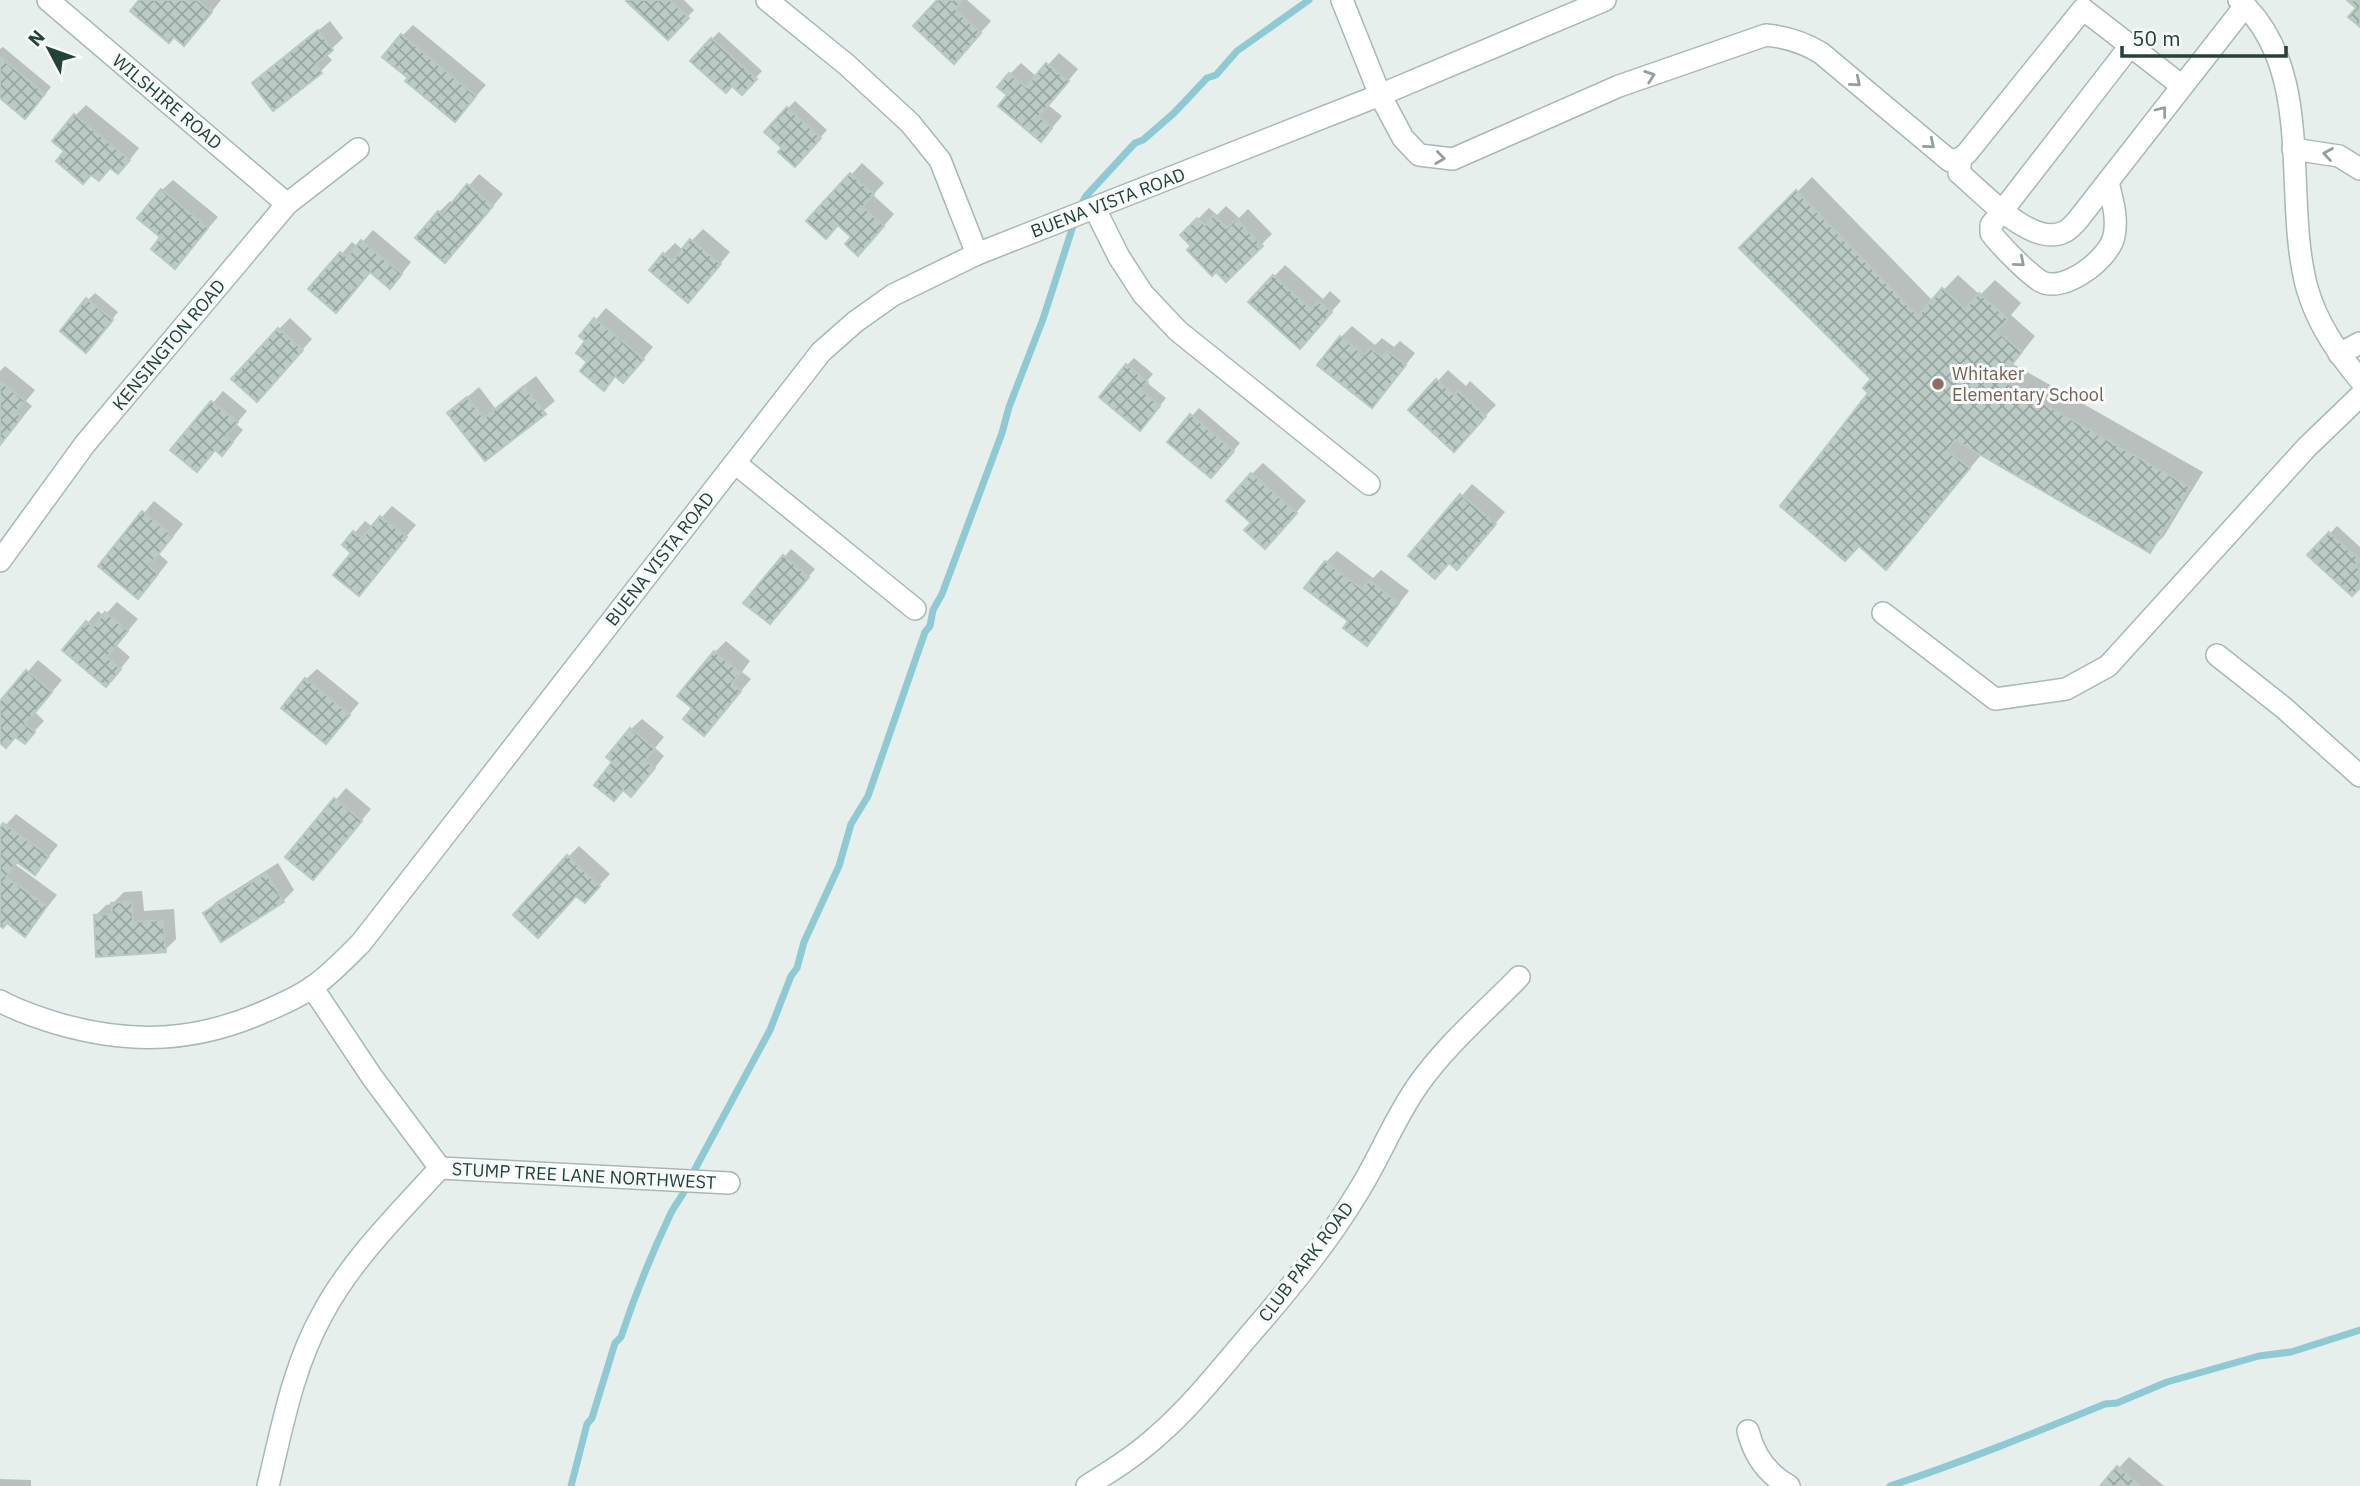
<svg xmlns="http://www.w3.org/2000/svg" width="2360" height="1486" font-family="'IBM Plex Sans',sans-serif">
	<style>
		.shadow { fill: #0003 }
		.lines { fill: none; stroke-linecap: round; stroke-linejoin: round }
		.stream { stroke: #8ec9d4; stroke-width: 7 }
		.building { fill: url(#building-cross-hatch); stroke: #b8c9c2; stroke-width: 2 }
		.minor-casing { stroke: #a8b8b2; stroke-width: 24 }
		.minor { stroke: #fff; stroke-width: 21 }
		.oneway { stroke: #92a09c }
		.education-dot { fill: #8d6e63; stroke: #f7fbf9; stroke-width: 2.5 }
		.labels { text-anchor: middle; stroke-width: 6; stroke-linejoin: round; paint-order: stroke }
		.street-label { font-size: 18px; fill: #24423a; stroke: #f7fbf9 }
		.education-label { font-size: 18px; fill: #785e54; stroke: #f7fbf9; text-anchor: start }
	</style>
	<defs>
		<pattern id="building-cross-hatch" width="8" height="8" patternUnits="userSpaceOnUse" patternTransform="scale(1.75)"><rect width="8" height="8" fill="#bbcac4"/><path d="M0 0l8 8M0 8l8-8" fill="none" stroke="#98a6a0"/></pattern>
	</defs>
	<rect width="100%" height="100%" fill="#e6efeb"/>
	<!-- shadow -->
	<g class="shadow">
		<polygon points="141,0 221,0 195,33"/>
		<polygon points="629,0 684,0 694,10 668,38"/>
		<polygon points="939,0 967,0 991,21 964,51"/>
		<polygon points="330,21 343,38 326,54 332,60 321,71 254,83"/>
		<polygon points="413,25 486,85 455,120 402,36"/>
		<polygon points="719,32 762,71 742,93 712,39"/>
		<polygon points="3,47 51,87 32,110 0,96 0,49"/>
		<polygon points="1059,53 1078,69 1048,105 1062,116 1051,129 1009,95 1010,74 1021,63 1037,77"/>
		<polygon points="795,101 827,130 802,158 784,148 788,108"/>
		<polygon points="86,105 139,148 129,161 111,166 67,151 76,115"/>
		<polygon points="862,163 884,183 873,195 894,214 869,243 853,237 839,223 809,221"/>
		<polygon points="479,174 503,194 456,250 439,212 450,201 453,204"/>
		<polygon points="1812,177 1933,301 1958,275 1980,295 1995,280 2021,303 2011,315 2035,336 2013,364 2203,472 2164,536 2149,551 1982,454 1886,567 1870,393 1873,379 1742,248"/>
		<polygon points="173,180 218,217 175,266 163,237 162,190"/>
		<polygon points="1226,206 1239,218 1248,209 1272,234 1226,280 1182,235 1209,208 1217,215"/>
		<polygon points="703,229 730,252 698,290 664,254 675,243 683,250"/>
		<polygon points="373,230 411,262 400,276 371,271 311,289 352,242 358,247"/>
		<polygon points="1285,265 1323,299 1330,291 1341,301 1310,335 1250,302"/>
		<polygon points="95,293 118,312 93,343 88,300"/>
		<polygon points="606,308 653,347 634,370 616,375 603,388 588,341 582,336"/>
		<polygon points="290,318 312,339 267,389 279,329"/>
		<polygon points="1352,326 1375,345 1382,338 1394,347 1400,341 1415,353 1382,395 1341,337"/>
		<polygon points="1134,358 1153,374 1146,382 1166,398 1147,422 1127,365"/>
		<polygon points="5,366 35,390 26,401 32,406 0,444 0,371"/>
		<polygon points="1448,370 1466,386 1470,381 1496,405 1464,438 1411,410"/>
		<polygon points="536,376 555,401 485,459 449,413 479,387 495,408"/>
		<polygon points="223,391 247,411 236,424 243,430 232,443 216,448 173,450"/>
		<polygon points="1199,408 1240,443 1218,469 1170,441"/>
		<polygon points="1263,463 1306,501 1276,536 1252,474"/>
		<polygon points="1472,484 1505,512 1468,556 1450,561 1410,556"/>
		<polygon points="154,501 183,524 159,554 168,562 149,586 100,566"/>
		<polygon points="392,506 416,525 359,593 354,552 344,545 365,521 373,527"/>
		<polygon points="2337,526 2360,547 2360,586 2310,555"/>
		<polygon points="791,549 815,569 777,615 746,603"/>
		<polygon points="1337,551 1373,578 1381,570 1409,591 1367,644 1351,620 1326,562"/>
		<polygon points="117,602 138,619 116,645 130,657 117,673 64,650 98,611 104,616"/>
		<polygon points="726,641 750,661 742,672 751,679 704,734 694,708 715,652"/>
		<polygon points="38,660 62,680 35,712 44,721 24,742 16,735 0,740 0,704"/>
		<polygon points="317,669 359,703 336,731 306,679"/>
		<polygon points="642,719 664,737 655,748 664,756 642,784 615,761 631,729"/>
		<polygon points="346,788 371,809 323,867 287,857"/>
		<polygon points="16,814 58,845 35,873 19,861 16,865 57,895 25,935 7,922 0,924 0,831"/>
		<polygon points="579,846 610,874 595,890 577,894 568,857"/>
		<polygon points="278,863 294,890 283,901 205,913 216,902"/>
		<polygon points="142,891 144,911 174,909 176,939 165,950 95,916 106,905 112,904 124,892"/>
		<polygon points="2129,1457 2164,1486 2102,1486"/>
		<polygon points="0,1479 31,1480 31,1486 0,1486"/>
	</g>
	<g class="lines">
		<!-- stream -->
		<g class="stream">
			<polyline points="1079,209 1086,196 1135,143 1143,140 1174,113 1207,78 1216,75 1237,51 1309,0"/>
			<path d="M571,1486L587,1424L592,1418L615,1343L621,1337C635,1295 651,1255 670,1215C675,1203 685,1195 688,1182L770,1030L791,976L797,968L804,942L839,866L851,824L868,796L925,632L930,626L933,610L942,594L1002,433L1009,407L1043,319L1075,220"/>
			<path d="M1890,1486C1963,1462 2034,1433 2105,1404L2117,1403L2167,1382L2259,1356L2291,1352L2360,1330"/>
		</g>
	</g>
	<!-- building -->
	<g class="building">
		<polygon points="139,0 197,0 212,12 184,46 174,37 169,43 130,11"/>
		<polygon points="627,0 670,0 689,18 668,40 626,1"/>
		<polygon points="937,0 963,0 955,9 981,33 954,64 913,26"/>
		<polygon points="2360,0 2360,27 2348,17 2356,8 2348,1"/>
		<polygon points="318,30 333,50 316,64 322,73 273,111 252,83"/>
		<polygon points="401,34 476,96 455,122 405,81 408,78 382,57"/>
		<polygon points="711,38 757,79 742,95 732,86 726,93 690,61"/>
		<polygon points="0,57 45,94 25,119 0,98"/>
		<polygon points="1046,63 1069,81 1039,116 1052,128 1041,142 998,106 1007,95 997,87 1009,73 1026,87"/>
		<polygon points="787,107 821,138 795,167 778,152 782,148 764,132"/>
		<polygon points="74,114 130,160 118,174 110,168 99,181 91,175 83,184 56,161 64,151 52,141"/>
		<polygon points="850,173 874,194 863,207 884,226 858,256 845,244 851,237 838,225 826,239 806,221"/>
		<polygon points="467,184 493,206 445,263 415,238 438,211 442,215"/>
		<polygon points="161,189 208,228 175,269 151,249 160,237 137,218"/>
		<polygon points="1796,190 1918,316 1942,288 1965,309 1979,293 2008,319 1997,331 2022,352 2000,379 2190,487 2150,553 1955,440 1947,451 1970,468 1886,570 1859,546 1845,561 1780,506 1868,393 1863,388 1871,379 1739,248"/>
		<polygon points="1214,215 1227,228 1236,219 1263,246 1226,282 1216,272 1212,276 1187,250 1191,246 1180,235 1197,218 1205,225"/>
		<polygon points="690,239 721,264 688,303 649,270 663,253 672,261"/>
		<polygon points="361,240 402,274 390,289 370,272 336,313 308,289 340,252 347,257"/>
		<polygon points="1273,275 1311,309 1318,301 1332,312 1300,349 1248,302"/>
		<polygon points="86,298 113,320 86,353 60,331"/>
		<polygon points="594,318 644,359 623,383 615,376 604,391 580,371 587,362 576,353 585,341 579,336"/>
		<polygon points="278,328 303,350 257,402 231,379"/>
		<polygon points="1340,336 1364,355 1370,348 1382,357 1387,351 1406,365 1372,408 1317,365"/>
		<polygon points="1126,364 1148,382 1141,390 1160,406 1140,431 1099,397"/>
		<polygon points="1436,379 1454,395 1458,391 1486,416 1454,452 1408,410"/>
		<polygon points="0,381 25,401 16,412 22,417 0,445"/>
		<polygon points="524,386 546,414 485,461 447,413 467,397 484,418"/>
		<polygon points="211,401 238,422 226,436 233,442 222,456 215,450 197,472 170,450"/>
		<polygon points="1190,414 1234,451 1211,478 1167,442"/>
		<polygon points="1251,473 1297,513 1265,549 1244,530 1251,523 1226,501"/>
		<polygon points="1460,494 1496,524 1457,570 1449,563 1435,579 1408,556"/>
		<polygon points="142,511 173,536 149,566 158,574 138,599 98,566"/>
		<polygon points="380,516 407,537 359,596 333,575 351,553 342,545 353,531 362,538"/>
		<polygon points="2329,532 2360,560 2355,565 2360,570 2360,588 2352,596 2307,555"/>
		<polygon points="783,555 809,577 770,624 743,603"/>
		<polygon points="1325,561 1362,589 1369,580 1399,603 1367,646 1343,628 1348,621 1304,588"/>
		<polygon points="105,612 128,631 107,657 121,669 106,687 62,650 86,621 93,627"/>
		<polygon points="714,651 741,673 732,683 741,691 704,736 683,719 692,708 677,696"/>
		<polygon points="26,670 52,692 25,724 35,732 25,744 15,737 6,748 0,743 0,701"/>
		<polygon points="305,678 350,715 326,744 281,708"/>
		<polygon points="630,728 655,749 645,760 655,768 631,797 623,790 614,801 594,785 612,762 606,757"/>
		<polygon points="334,798 362,821 313,880 285,857"/>
		<polygon points="3,823 49,856 35,875 17,862 6,877 47,906 25,937 7,923 3,928 0,926 0,828"/>
		<polygon points="567,855 600,886 585,903 576,896 538,938 513,915"/>
		<polygon points="266,873 284,902 221,942 203,913"/>
		<polygon points="132,901 133,922 163,920 166,952 96,957 94,915 112,914 111,903"/>
		<polygon points="2117,1466 2141,1486 2100,1486"/>
	</g>
	<g class="lines">
		<defs>
			<g id="minor">
				<polyline points="48,0 287,204"/>
				<polyline points="767,0 847,65 910,123 940,160 977,254"/>
				<path d="M1342,0L1380,95L1403,138L1419,155L1453,159L1619,86L1766,35C1787,37 1803,42 1821,53L1950,161L1961,158L1967,153L2083,9L2182,86"/>
				<path d="M2239,0C2317,70 2282,195 2307,288C2317,323 2337,352 2360,380"/>
				<polyline points="2293,149 2339,156 2360,169"/>
				<path d="M1961,158L1959,173C1982,192 2032,248 2064,232C2069,230 2073,225 2077,221L2245,6"/>
				<path d="M2108,182C2112,199 2118,218 2114,236C2110,258 2065,293 2042,282C2030,276 1999,244 1991,233V225L2003,210L2130,46"/>
				<polyline points="1095,209 1119,257 1143,294 1178,331 1369,484"/>
				<polyline points="2339,354 2360,343"/>
				<polyline points="735,463 915,609"/>
				<polyline points="0,561 85,444 287,204 358,149"/>
				<polyline points="1883,613 1995,699 2066,689 2108,666 2307,447 2360,396"/>
				<polyline points="2217,655 2284,708 2360,776"/>
				<polyline points="312,987 372,1077 440,1168"/>
				<path d="M0,1001C18,1011 39,1018 59,1024C133,1045 196,1042 266,1011C282,1004 299,997 314,986C331,974 346,958 361,943L821,352L855,322L893,295L977,254L1380,95L1605,0"/>
				<polyline points="440,1168 729,1183"/>
				<path d="M1748,1431C1754,1455 1767,1474 1789,1486"/>
				<path d="M268,1486C282,1428 293,1366 323,1313C352,1259 399,1213 440,1168"/>
				<path d="M1087,1486C1111,1471 1135,1456 1156,1437C1192,1406 1222,1367 1253,1331C1291,1287 1328,1242 1358,1192C1380,1157 1394,1119 1418,1085C1446,1045 1485,1012 1519,977"/>
			</g>
		</defs>
		<!-- minor casing -->
		<use href="#minor" class="minor-casing"/>
		<!-- minor -->
		<use href="#minor" class="minor"/>
	</g>
	<!-- one-way arrows -->
	<defs><path id="oneway-chevron" d="M-2-3.5L2.5 0L-2 3.5" fill="none" stroke-width="1.6" stroke-linecap="round" stroke-linejoin="round" transform="scale(1.75)"/></defs>
	<g class="oneway">
		<use href="#oneway-chevron" transform="translate(1650 76) rotate(-19)"/>
		<use href="#oneway-chevron" transform="translate(1856 82) rotate(40)"/>
		<use href="#oneway-chevron" transform="translate(2162 111) rotate(-52)"/>
		<use href="#oneway-chevron" transform="translate(1930 144) rotate(40)"/>
		<use href="#oneway-chevron" transform="translate(2328 154) rotate(-171)"/>
		<use href="#oneway-chevron" transform="translate(1440 158) rotate(8)"/>
		<use href="#oneway-chevron" transform="translate(2020 262) rotate(41)"/>
	</g>
	<!-- markers -->
	<circle class="education-dot" cx="1938" cy="384" r="7"/>
	<g class="labels">
		<!-- street labels -->
		<g class="street-label">
			<text transform="translate(167 102) rotate(40)" y="6">WILSHIRE ROAD</text>
			<text transform="translate(1108 203) rotate(-21)" y="6">BUENA VISTA ROAD</text>
			<text transform="translate(169 345) rotate(-50)" y="6">KENSINGTON ROAD</text>
			<text transform="translate(660 559) rotate(-52)" y="6">BUENA VISTA ROAD</text>
			<text transform="translate(584 1176) rotate(3)" y="6">STUMP TREE LANE NORTHWEST</text>
			<text transform="translate(1306 1262) rotate(-53)" y="6">CLUB PARK ROAD</text>
		</g>
		<!-- education labels -->
		<g class="education-label">
			<text x="1952" y="380">Whitaker<tspan x="1952" dy="21">Elementary School</tspan></text>
		</g>
	</g>
	<!-- north arrow -->
	<g transform="translate(49 49) rotate(311)" stroke="#f7fbf9" stroke-width="5" paint-order="stroke">
	<path d="M0-5L12 26L0 18L-12 26Z" fill="#24423a"/>
	<text y="-10" font-size="19" font-weight="bold" text-anchor="middle" fill="#24423a">N</text>
	</g>
	<!-- scale -->
	<path d="M2122 46v10h164v-10" fill="none" stroke="#24423a" stroke-width="3.5"/>
	<text x="2132" y="46" font-size="21" fill="#24423a" stroke="#f7fbf9" stroke-width="5" paint-order="stroke">50 m</text>
</svg>
